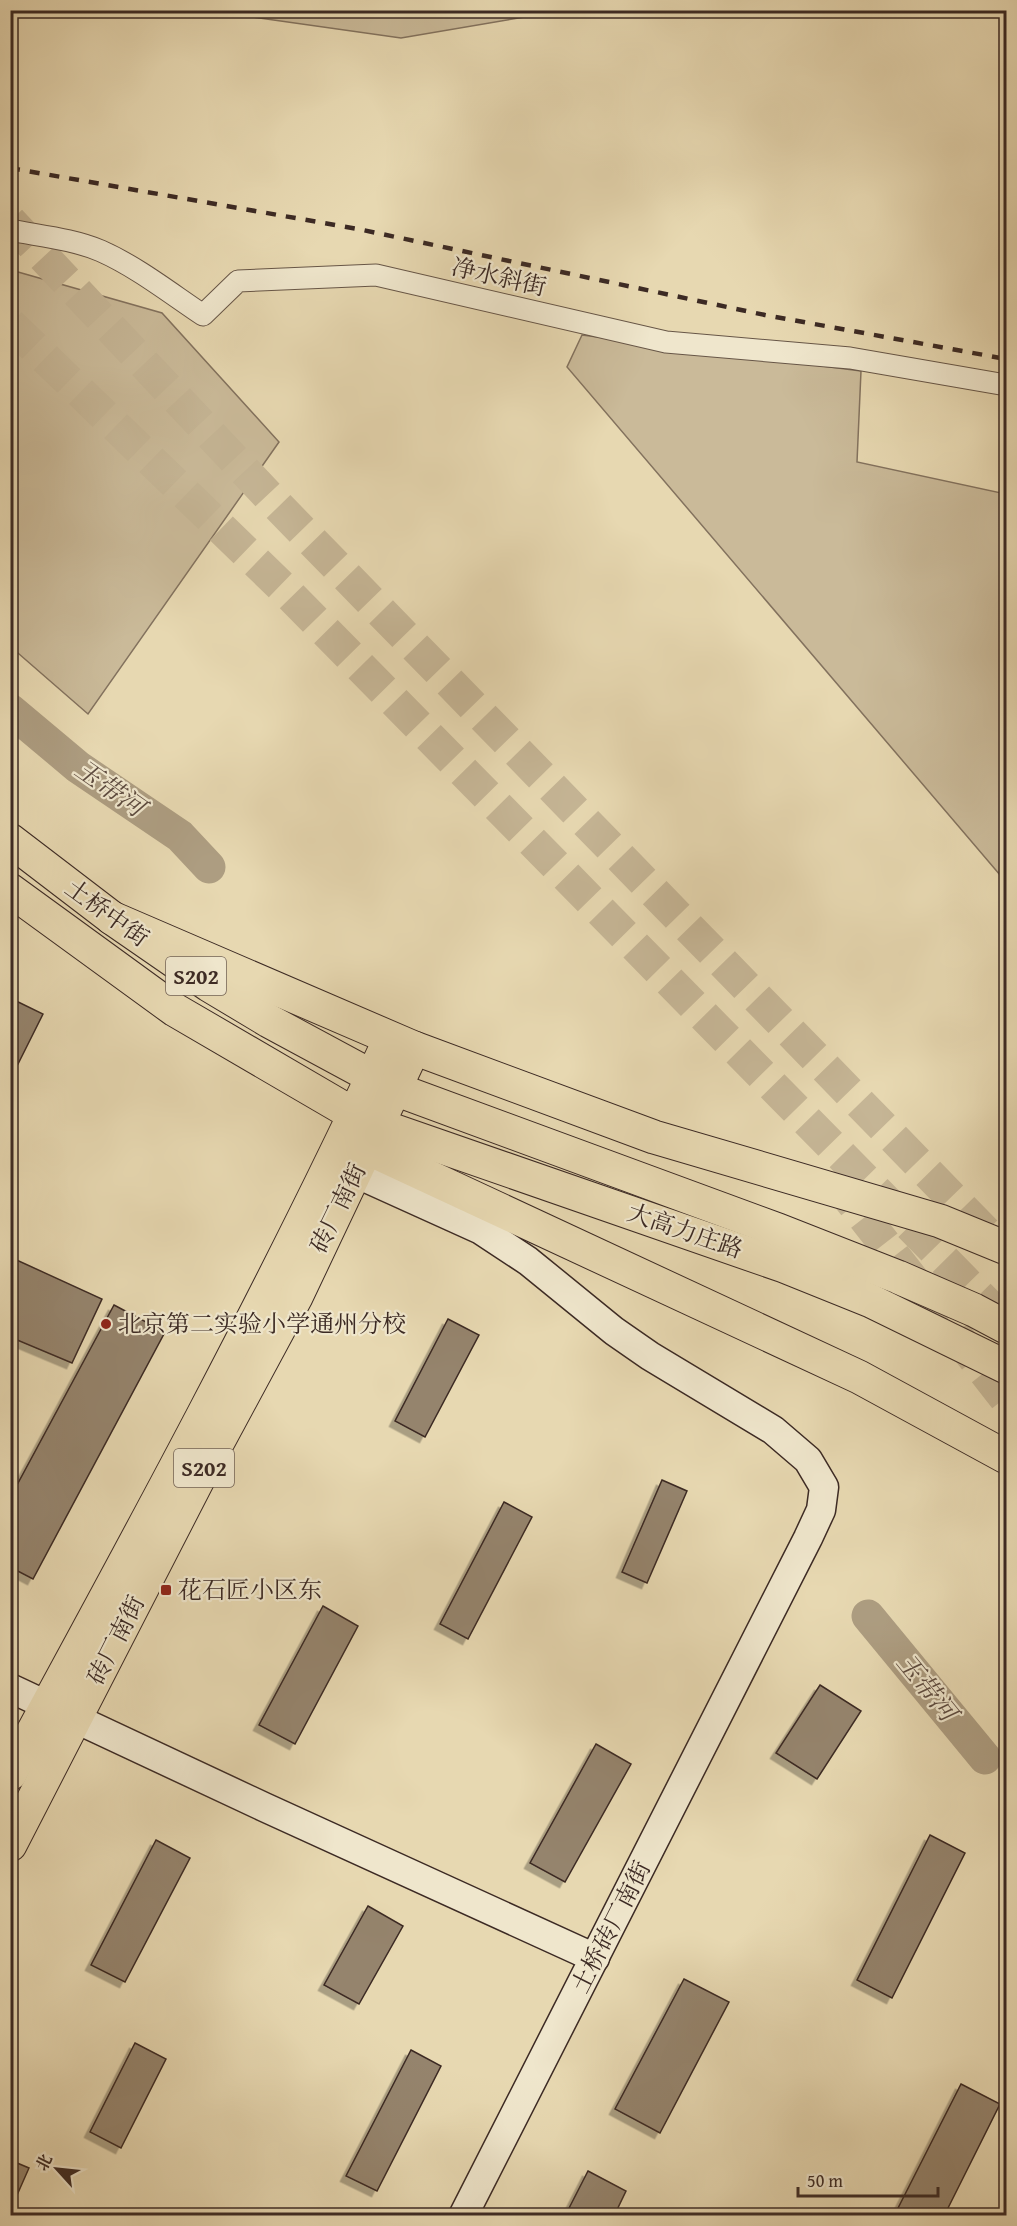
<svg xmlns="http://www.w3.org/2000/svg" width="1017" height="2226" font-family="'Gentium Book Plus','Noto Serif SC',serif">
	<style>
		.green { fill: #caba99; stroke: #83725e; stroke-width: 1.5 }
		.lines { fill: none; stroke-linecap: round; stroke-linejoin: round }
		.river { stroke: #ad9d81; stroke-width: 33 }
		.building { fill: #95846d; stroke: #3c2a24; stroke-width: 1.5; filter: url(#shadow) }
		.highway-tunnel { stroke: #c5b595; stroke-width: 33; stroke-dasharray: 33 16; stroke-linecap: butt }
		.street-casing { stroke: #675647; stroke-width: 23 }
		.secondary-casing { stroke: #3c2a24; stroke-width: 31 }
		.primary-casing { stroke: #3c2a24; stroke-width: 35 }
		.highway-casing { stroke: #3c2a24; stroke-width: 35 }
		.street { stroke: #efe6cc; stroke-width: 21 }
		.secondary { stroke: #efe6cc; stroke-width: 28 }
		.primary { stroke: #e7d8b1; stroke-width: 33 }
		.highway { stroke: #e7d8b1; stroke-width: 33 }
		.rail { stroke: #3c2a24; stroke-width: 4.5; stroke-dasharray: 10 10; stroke-linecap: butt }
		.poi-dot { fill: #8f2418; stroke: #efe6cc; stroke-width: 2 }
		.labels { text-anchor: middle; stroke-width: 4.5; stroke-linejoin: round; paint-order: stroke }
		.shield { fill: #efe6cc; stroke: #726256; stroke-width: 1.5 }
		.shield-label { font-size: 22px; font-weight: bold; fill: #3c2a24 }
		.street-label { font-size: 24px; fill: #3c2a24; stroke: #efe6cc }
		.poi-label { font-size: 24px; fill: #3c2a24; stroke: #efe6cc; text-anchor: start }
		.water-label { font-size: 26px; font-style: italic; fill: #5e4c40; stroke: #efe6cc }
	</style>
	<defs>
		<filter id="shadow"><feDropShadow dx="-5.5" dy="5.5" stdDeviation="0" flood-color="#0004"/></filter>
	</defs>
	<rect width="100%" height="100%" fill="#e7d8b1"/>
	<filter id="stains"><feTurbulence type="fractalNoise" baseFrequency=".00333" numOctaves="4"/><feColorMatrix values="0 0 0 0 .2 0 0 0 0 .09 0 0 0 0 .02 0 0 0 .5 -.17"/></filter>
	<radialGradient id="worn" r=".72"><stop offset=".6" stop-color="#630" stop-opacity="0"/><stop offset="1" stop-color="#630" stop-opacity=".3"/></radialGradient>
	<!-- green -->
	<g class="green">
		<polygon points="209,11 560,10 560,11 401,38"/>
		<polygon points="11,270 162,313 279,442 88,714 11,647"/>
		<polygon points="582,335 861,371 857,462 1006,494 1006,882 567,367"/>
	</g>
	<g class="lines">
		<!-- river -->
		<g class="river">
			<polyline points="10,710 78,767 180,836 209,867"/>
			<polyline points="868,1616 985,1758"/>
		</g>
	</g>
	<!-- building -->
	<g class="building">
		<polygon points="10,998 43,1014 10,1080"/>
		<polygon points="10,1257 102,1299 72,1363 10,1337"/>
		<polygon points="114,1305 165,1332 33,1579 10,1567 10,1498"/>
		<polygon points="448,1319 479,1335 425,1437 395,1421"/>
		<polygon points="662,1480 687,1491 647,1583 622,1572"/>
		<polygon points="504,1502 532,1517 468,1639 440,1624"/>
		<polygon points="323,1606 358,1626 295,1744 259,1725"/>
		<polygon points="820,1685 861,1711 817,1779 776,1753"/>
		<polygon points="596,1744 631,1764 565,1882 530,1863"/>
		<polygon points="930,1835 965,1853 892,1998 857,1980"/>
		<polygon points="156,1840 190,1858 125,1982 91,1965"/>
		<polygon points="368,1906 403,1926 359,2004 324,1985"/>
		<polygon points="684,1979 729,2002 660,2133 615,2109"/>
		<polygon points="135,2043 166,2059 121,2148 90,2132"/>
		<polygon points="411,2050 441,2066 377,2191 346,2176"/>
		<polygon points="961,2084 1000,2104 944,2216 894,2216"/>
		<polygon points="10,2160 29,2168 10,2211"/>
		<polygon points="588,2171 626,2191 614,2216 565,2216"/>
		<polygon points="215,2209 227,2216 211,2216"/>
	</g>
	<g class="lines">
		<!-- highway-tunnel -->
		<g class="highway-tunnel">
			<polyline points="10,221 276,504 1001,1248"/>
			<polyline points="10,324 283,588 1006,1323"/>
			<polyline points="834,1179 1006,1399"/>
		</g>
		<defs>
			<path id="street" d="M10,230C40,236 73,239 101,251C137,267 170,293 203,315L238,281L376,275L666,342L850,358L1006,385"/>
			<g id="secondary">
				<polyline points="355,1173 481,1230 528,1261 614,1331 650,1356 773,1430 808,1460 824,1487 821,1510 808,1538 463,2216"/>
				<polyline points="10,1688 264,1807 595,1958"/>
			</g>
			<g id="primary">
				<polyline points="10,840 112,918 209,985 269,1021 395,1089 778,1230 898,1277 974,1310 1006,1327"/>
				<polyline points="10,890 175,1010 355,1115 378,1125 784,1266 871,1301 1006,1367"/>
				<path d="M10,1774C142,1532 274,1289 390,1039"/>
				<polyline points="10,1845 206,1464 296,1297 414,1048"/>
			</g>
			<g id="highway">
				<polyline points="112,918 414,1048 654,1137 940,1221 1006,1248"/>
				<polyline points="355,1115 367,1148 859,1377 1006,1457"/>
			</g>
		</defs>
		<!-- street casing -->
		<use href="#street" class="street-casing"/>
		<!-- secondary casing -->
		<use href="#secondary" class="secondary-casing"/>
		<!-- primary casing -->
		<use href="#primary" class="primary-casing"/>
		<!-- highway casing -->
		<use href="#highway" class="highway-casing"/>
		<!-- street -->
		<use href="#street" class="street"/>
		<!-- secondary -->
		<use href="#secondary" class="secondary"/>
		<!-- primary -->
		<use href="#primary" class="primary"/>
		<!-- highway -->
		<use href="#highway" class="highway"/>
		<!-- rail -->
		<polyline class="rail" points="10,168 358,229 765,315 1006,359"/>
	</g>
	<!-- markers -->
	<g class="poi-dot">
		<circle cx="106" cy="1324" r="6"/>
		<rect x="160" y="1584" width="12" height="12" rx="3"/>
	</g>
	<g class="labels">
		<!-- shield labels -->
		<g class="shield">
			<rect x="166" y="957" width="60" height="38" rx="4.5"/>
			<rect x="174" y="1449" width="60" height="38" rx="4.5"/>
		</g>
		<g class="shield-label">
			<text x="196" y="984">S202</text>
			<text x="204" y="1476">S202</text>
		</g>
		<!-- street labels -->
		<g class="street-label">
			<text transform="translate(499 277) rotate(13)" y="8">净水斜街</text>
			<text transform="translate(107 913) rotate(36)" y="8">土桥中街</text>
			<text transform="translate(338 1208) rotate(-64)" y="8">砖厂南街</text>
			<text transform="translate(685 1231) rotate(19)" y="8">大高力庄路</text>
			<text transform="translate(116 1640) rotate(-63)" y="8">砖厂南街</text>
			<text transform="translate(611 1927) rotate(-63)" y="8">土桥砖厂南街</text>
		</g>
		<!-- poi labels -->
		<g class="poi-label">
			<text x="118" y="1332">北京第二实验小学通州分校</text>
			<text x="178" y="1598">花石匠小区东</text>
		</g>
		<!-- water labels -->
		<g class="water-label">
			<text transform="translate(110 788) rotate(35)" y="9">玉带河</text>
			<text transform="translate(927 1687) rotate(51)" y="9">玉带河</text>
		</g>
	</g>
	<!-- margin -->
	<rect width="1017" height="2226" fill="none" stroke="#e7d8b1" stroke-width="36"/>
	<rect x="12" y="12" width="993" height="2202" fill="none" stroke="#3c2a24" stroke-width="3"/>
	<rect x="18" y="18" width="981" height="2190" fill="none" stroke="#3c2a24" stroke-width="1.5"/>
	<!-- north arrow -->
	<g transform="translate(57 2169) rotate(297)" stroke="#efe6cc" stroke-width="4.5" paint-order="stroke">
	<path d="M0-4.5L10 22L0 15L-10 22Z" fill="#3c2a24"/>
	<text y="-9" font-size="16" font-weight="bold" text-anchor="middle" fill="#3c2a24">北</text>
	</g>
	<!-- scale -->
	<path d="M798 2187v9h140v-9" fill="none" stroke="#3c2a24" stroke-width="3"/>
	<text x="807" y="2187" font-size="18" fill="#3c2a24" stroke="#efe6cc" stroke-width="4.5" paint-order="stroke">50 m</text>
	<rect width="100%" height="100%" filter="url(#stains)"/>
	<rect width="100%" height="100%" fill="url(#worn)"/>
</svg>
